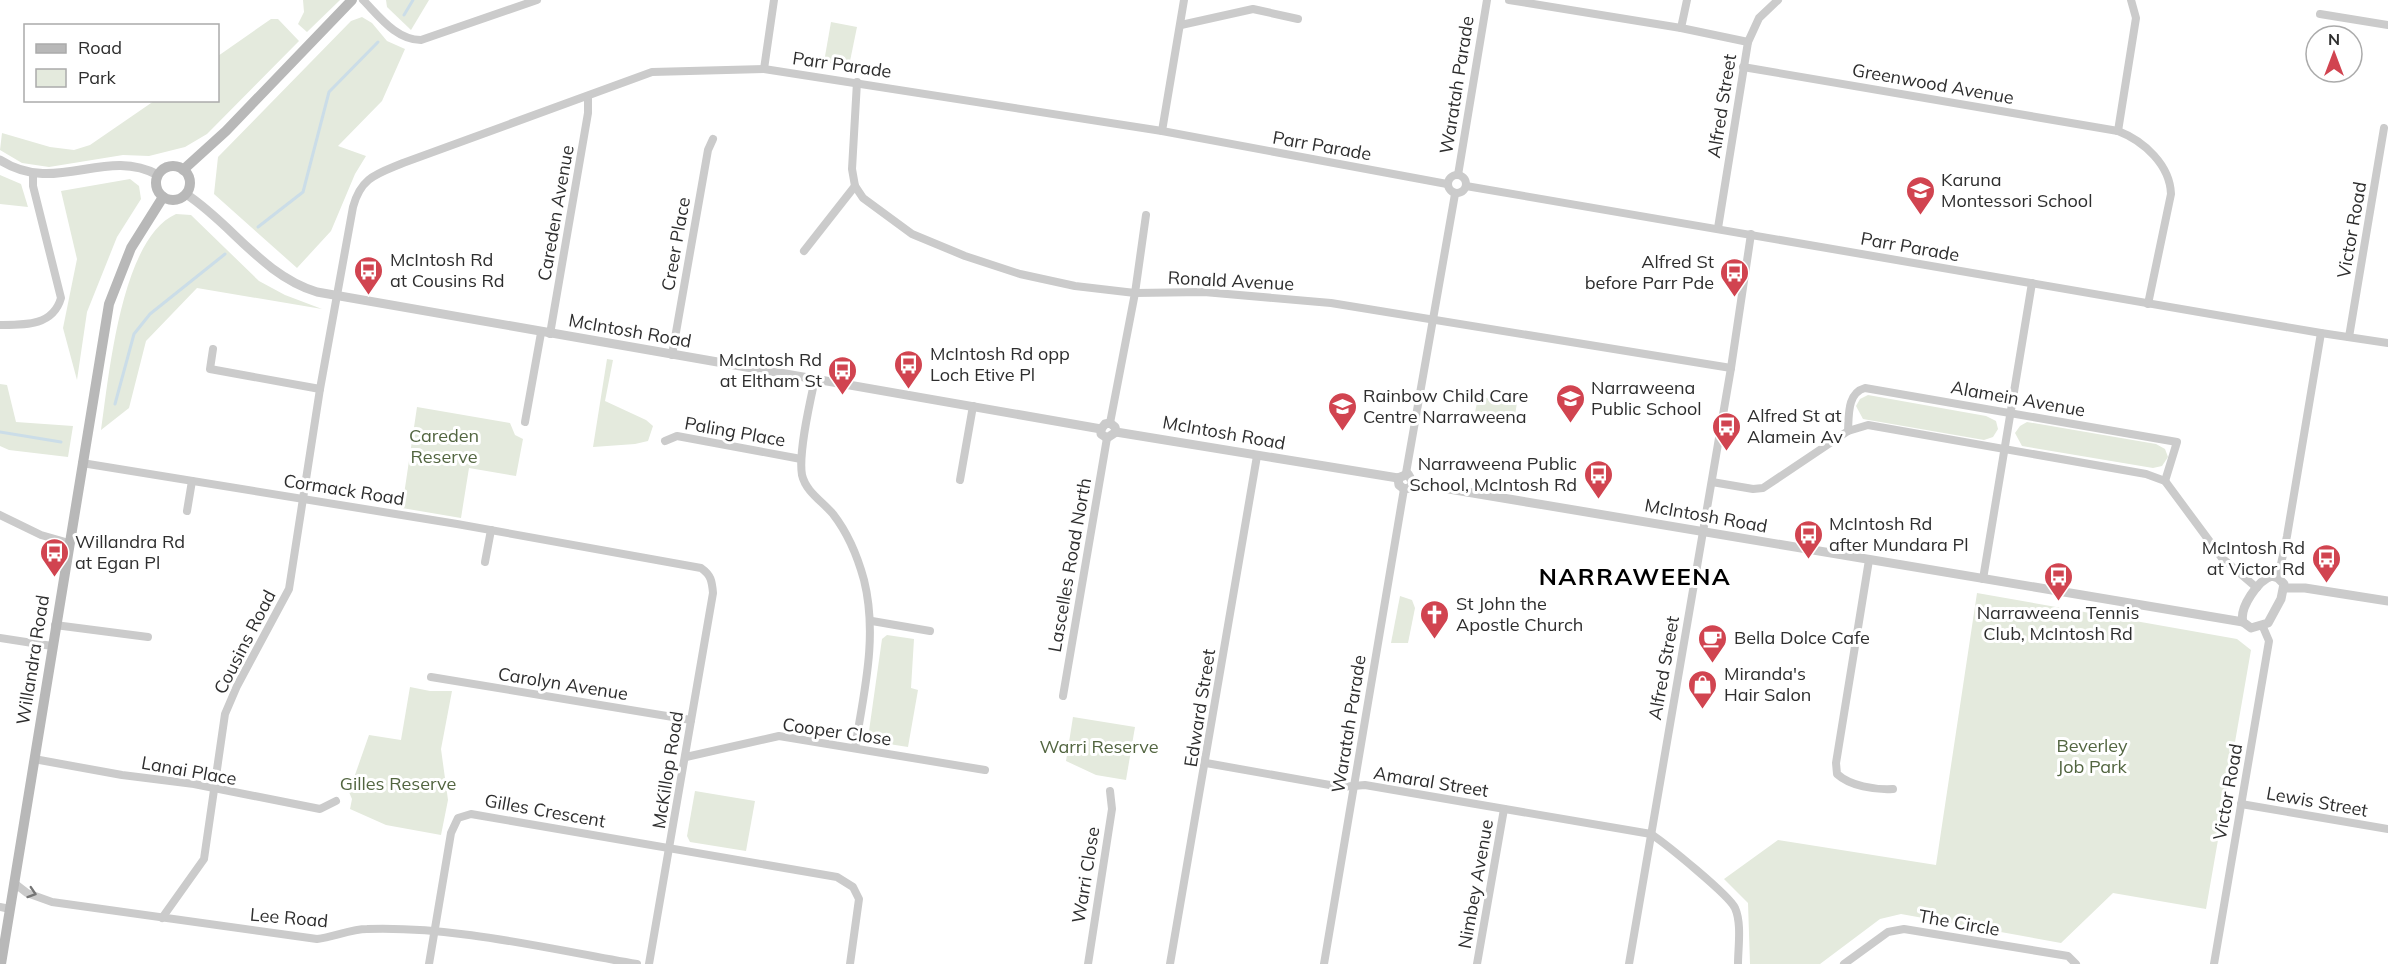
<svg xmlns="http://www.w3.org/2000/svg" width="2388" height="964" font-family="Mulish,sans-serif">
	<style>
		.green { fill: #e4eadd }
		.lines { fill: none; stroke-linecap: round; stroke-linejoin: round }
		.stream { stroke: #cbdde8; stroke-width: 3 }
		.minor { stroke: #cbcbcb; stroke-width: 8 }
		.tertiary { stroke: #cbcbcb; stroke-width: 9 }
		.secondary { stroke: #b8b8b8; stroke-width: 10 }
		.oneway { stroke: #757575 }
		.labels { text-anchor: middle; stroke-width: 6; stroke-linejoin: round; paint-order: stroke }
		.street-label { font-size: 18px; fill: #2e2e2e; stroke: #fff }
		.poi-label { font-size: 18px; fill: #2e2e2e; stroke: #fff; text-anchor: start }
		.park-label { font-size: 18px; fill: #526540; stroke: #fff }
		.district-label { font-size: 24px; font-weight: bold; letter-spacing: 1.5px; fill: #000; stroke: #fff }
	</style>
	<rect width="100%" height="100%" fill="#fff"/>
	<!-- green -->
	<g class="green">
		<polygon points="303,0 340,0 307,32 298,24 304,12"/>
		<polygon points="386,0 429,0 411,30 387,7"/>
		<polygon points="362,17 372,23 387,41 405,49 382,101 338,146 366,156 355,174 331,231 297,268 214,194 218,157 351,21"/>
		<polygon points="271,19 278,19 299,41 207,134 185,147 149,156 123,155 49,167 22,163 0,150 2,133 50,147 74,150 90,145 154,101 218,100 218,56"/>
		<polygon points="831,22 857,27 849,66 824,62"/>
		<polygon points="0,175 21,184 28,207 0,204"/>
		<polygon points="130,179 139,186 141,199 117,237 87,312 77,380 63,328 77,259 61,191"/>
		<path d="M176,214L191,215L259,281L285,295L322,309L197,288L146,341L129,408L101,430C109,376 121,238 176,214Z"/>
		<polygon points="607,359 613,360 605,401 646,420 653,426 648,441 635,444 593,447"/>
		<polygon points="0,384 7,385 16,422 73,426 68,457 9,450 0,446"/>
		<polygon points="1868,395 1986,416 1996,421 1998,429 1993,437 1984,440 1863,419 1856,406 1860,399"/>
		<polygon points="1478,397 1517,402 1514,423 1474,418"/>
		<polygon points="417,407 510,423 515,435 523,439 516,476 469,468 461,518 402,508"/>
		<polygon points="2027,422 2156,444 2165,449 2168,457 2162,466 2153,468 2022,446 2015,433 2020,426"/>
		<polygon points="1977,593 2237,639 2251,650 2206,909 2113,893 2061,943 1901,914 1880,919 1820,964 1750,964 1748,903 1724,879 1778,840 1936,865"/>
		<polygon points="1400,596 1412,600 1415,608 1408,643 1391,643"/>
		<polygon points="887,635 914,639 911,688 918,690 908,747 876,742 869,731 882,639"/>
		<polygon points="410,687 430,691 452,691 441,749 448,800 441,835 386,825 350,809 352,799 349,792 369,735 401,740"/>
		<polygon points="1073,717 1135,727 1126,780 1096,775 1066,761"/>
		<polygon points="695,791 755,801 746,851 690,842 687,836"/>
	</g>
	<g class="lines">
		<!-- stream -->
		<g class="stream">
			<polyline points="404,15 413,0"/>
			<polyline points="258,227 303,192 329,92 378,42"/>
			<polyline points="115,404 134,334 150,314 225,254"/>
			<polyline points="0,432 61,442"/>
		</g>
		<!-- minor -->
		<g class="minor">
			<path d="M363,0C379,16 396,40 421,40L537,0"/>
			<polyline points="1509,0 1681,28 1748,42"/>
			<polyline points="2320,14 2388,25"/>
			<polyline points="1181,25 1253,9 1298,19"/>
			<polyline points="1681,28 1687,0"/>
			<path d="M1743,67L2118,131C2144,141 2170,165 2171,194L2148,304"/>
			<polyline points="764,69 774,0"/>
			<polyline points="857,82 852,169 855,186 863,198 912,234 965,256 1020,274 1075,286 1135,293 1204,292 1331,303 1731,368"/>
			<polyline points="1162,131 1184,0"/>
			<polyline points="2118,131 2136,18 2131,0"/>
			<circle cx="1457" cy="184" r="9"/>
			<polyline points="1458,175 1487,0"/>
			<polyline points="1466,186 2321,333 2388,343"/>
			<polyline points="1718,228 1748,42 1759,18 1778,0"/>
			<polyline points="804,251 855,186"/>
			<path d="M0,325C25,325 53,326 61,298L33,186V175"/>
			<polyline points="550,334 588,113 588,97"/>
			<polyline points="2349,337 2384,128"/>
			<polyline points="213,349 210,369 320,389"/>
			<polyline points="672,355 708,150 713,139"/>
			<path d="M815,379C810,402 798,453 802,475C806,492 822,501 833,514C847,532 858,558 864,580C878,636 864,692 855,748"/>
			<polyline points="525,422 541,333"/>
			<polyline points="1110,423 1135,293 1146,215"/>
			<polyline points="1848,431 1868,425 2146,474 2165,481 2222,558 2257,588"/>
			<polyline points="665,441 677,436 801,459"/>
			<path d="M82,463L457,524L701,568C711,575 712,581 713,593L649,964"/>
			<polyline points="1406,473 1455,194"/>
			<polyline points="960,480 973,406"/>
			<path d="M1712,482L1753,489L1763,488L1848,431C1849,415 1847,393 1865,388L2177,442L2165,481"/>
			<polyline points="187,511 192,481"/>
			<polyline points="0,515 41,535 69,543"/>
			<path d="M1869,560L1836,763L1837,774C1850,786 1875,790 1893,789"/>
			<polyline points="485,562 491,530"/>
			<polyline points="2278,578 2287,536 2321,333"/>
			<polyline points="1983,579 2032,283"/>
			<polyline points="872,621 930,631"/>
			<polyline points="55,625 148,637"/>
			<polyline points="0,638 52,646"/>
			<polyline points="431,677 691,720"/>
			<polyline points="1063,696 1107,438"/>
			<polyline points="686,757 779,736 985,770"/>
			<polyline points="34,759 122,775 194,784 320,809 336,801"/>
			<path d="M1206,763L1341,787L1365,785L1651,834C1666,844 1729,895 1735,908C1742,924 1738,947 1738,964"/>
			<polyline points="2241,804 2388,829"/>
			<path d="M14,883L27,893L52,902L317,939C334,937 351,929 367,929C457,926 548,949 637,964"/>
			<polyline points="0,907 10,909"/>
			<path d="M162,918L204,859L225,714L237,686L289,589L320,389L353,207C361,177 377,174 403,163L652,72L764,69L1162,131L1447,184"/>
			<polyline points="429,964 451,833 458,818 471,814 837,877 853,887 859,899 850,964"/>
			<polyline points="1088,964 1112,809 1110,791"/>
			<polyline points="1170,964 1257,456"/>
			<polyline points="1324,964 1404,489"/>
			<polyline points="1477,964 1504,809"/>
			<polyline points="1629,964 1731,368 1751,234"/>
			<polyline points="1844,964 1888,932 1904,929 2068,956 2076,964"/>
			<polyline points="2214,964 2269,641 2263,627"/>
		</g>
		<!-- tertiary -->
		<g class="tertiary">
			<path d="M0,160C56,196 105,146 158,175"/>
			<path d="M186,194C232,224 262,275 317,292L1101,429"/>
			<polyline points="1101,429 1105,424 1110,423 1115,427 1116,432"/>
			<polyline points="1101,429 1101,434 1107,438 1116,432"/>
			<polyline points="1116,432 1398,478"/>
			<polyline points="1398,478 1399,485 1404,489 1409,488 1413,483"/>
			<polyline points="1398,478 1408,474 1413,483"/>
			<polyline points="1413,483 2243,622"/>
			<path d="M2272,576L2278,578L2284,584L2281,599L2268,623L2251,628L2243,622C2239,608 2258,580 2272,576Z"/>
			<polyline points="2284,588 2305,588 2388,601"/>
		</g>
		<!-- secondary -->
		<g class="secondary">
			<circle cx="173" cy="183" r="17"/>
			<polyline points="183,170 226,131 352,0"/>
			<polyline points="1,964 109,304 131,248 163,197"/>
		</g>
	</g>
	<!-- one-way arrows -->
	<defs><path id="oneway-chevron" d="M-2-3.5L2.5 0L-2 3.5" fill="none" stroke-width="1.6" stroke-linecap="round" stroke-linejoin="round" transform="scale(1.5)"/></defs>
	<use class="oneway" href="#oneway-chevron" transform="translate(32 893) rotate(18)"/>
	<!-- icons -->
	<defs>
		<symbol id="school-pin" viewBox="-11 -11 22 30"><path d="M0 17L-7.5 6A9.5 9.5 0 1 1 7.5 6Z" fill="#d14450" stroke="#fff"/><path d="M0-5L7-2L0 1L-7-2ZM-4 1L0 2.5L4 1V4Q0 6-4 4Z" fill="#fff"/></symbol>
		<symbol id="bus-pin" viewBox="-11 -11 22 30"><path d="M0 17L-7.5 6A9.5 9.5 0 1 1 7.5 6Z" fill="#d14450" stroke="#fff"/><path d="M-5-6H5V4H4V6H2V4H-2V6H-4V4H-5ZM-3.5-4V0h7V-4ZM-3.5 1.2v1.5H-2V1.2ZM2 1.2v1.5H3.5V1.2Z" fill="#fff"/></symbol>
		<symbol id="church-pin" viewBox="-11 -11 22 30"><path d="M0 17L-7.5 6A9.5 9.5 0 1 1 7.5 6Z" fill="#d14450" stroke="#fff"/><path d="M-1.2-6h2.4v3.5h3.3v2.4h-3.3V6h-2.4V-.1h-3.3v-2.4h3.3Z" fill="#fff"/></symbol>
		<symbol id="cafe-pin" viewBox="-11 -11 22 30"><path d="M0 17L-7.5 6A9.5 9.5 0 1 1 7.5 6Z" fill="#d14450" stroke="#fff"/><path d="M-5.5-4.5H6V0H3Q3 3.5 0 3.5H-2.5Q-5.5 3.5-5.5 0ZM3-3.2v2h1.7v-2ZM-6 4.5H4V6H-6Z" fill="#fff"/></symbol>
		<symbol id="shop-pin" viewBox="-11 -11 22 30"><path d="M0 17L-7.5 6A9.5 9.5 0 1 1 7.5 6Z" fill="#d14450" stroke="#fff"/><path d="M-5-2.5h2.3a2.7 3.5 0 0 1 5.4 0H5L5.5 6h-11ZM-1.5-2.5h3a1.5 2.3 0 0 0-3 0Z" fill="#fff"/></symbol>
	</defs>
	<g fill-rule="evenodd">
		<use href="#school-pin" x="1904" y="174" width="33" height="45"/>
		<use href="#bus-pin" x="352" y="254" width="33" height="45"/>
		<use href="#bus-pin" x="1718" y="256" width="33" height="45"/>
		<use href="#bus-pin" x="892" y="348" width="33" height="45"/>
		<use href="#bus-pin" x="826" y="354" width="33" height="45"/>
		<use href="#school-pin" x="1554" y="382" width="33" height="45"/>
		<use href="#school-pin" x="1326" y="390" width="33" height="45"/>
		<use href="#bus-pin" x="1710" y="410" width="33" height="45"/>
		<use href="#bus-pin" x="1582" y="458" width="33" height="45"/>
		<use href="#bus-pin" x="1792" y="518" width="33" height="45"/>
		<use href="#bus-pin" x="38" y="536" width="33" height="45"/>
		<use href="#bus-pin" x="2310" y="542" width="33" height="45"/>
		<use href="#bus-pin" x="2042" y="560" width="33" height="45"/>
		<use href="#church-pin" x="1418" y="598" width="33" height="45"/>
		<use href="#cafe-pin" x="1696" y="622" width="33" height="45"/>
		<use href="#shop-pin" x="1686" y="668" width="33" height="45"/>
	</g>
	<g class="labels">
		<!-- street labels -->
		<g class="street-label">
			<text transform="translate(842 65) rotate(8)" y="6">Parr Parade</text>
			<text transform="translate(1933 84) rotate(10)" y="6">Greenwood Avenue</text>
			<text transform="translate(1457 85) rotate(-81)" y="6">Waratah Parade</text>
			<text transform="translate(1722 106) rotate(-81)" y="6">Alfred Street</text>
			<text transform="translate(1322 146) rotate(10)" y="6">Parr Parade</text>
			<text transform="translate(556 213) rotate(-80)" y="6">Careden Avenue</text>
			<text transform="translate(2352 230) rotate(-80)" y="6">Victor Road</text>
			<text transform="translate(676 244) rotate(-80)" y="6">Creer Place</text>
			<text transform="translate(1910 247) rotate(10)" y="6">Parr Parade</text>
			<text transform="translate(1231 281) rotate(3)" y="6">Ronald Avenue</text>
			<text transform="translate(630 331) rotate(10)" y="6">McIntosh Road</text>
			<text transform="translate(2018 399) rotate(10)" y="6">Alamein Avenue</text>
			<text transform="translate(735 432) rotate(10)" y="6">Paling Place</text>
			<text transform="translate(1224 433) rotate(10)" y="6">McIntosh Road</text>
			<text transform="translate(344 490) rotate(9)" y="6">Cormack Road</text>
			<text transform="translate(1706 516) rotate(10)" y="6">McIntosh Road</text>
			<text transform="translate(1070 565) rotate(-80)" y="6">Lascelles Road North</text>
			<text transform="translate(245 642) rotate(-63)" y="6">Cousins Road</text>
			<text transform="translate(33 660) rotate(-81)" y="6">Willandra Road</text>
			<text transform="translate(1664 668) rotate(-80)" y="6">Alfred Street</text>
			<text transform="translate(563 684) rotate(9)" y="6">Carolyn Avenue</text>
			<text transform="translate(1200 708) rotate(-81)" y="6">Edward Street</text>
			<text transform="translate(1349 724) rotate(-81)" y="6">Waratah Parade</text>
			<text transform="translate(837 732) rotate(8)" y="6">Cooper Close</text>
			<text transform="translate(668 770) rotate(-81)" y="6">McKillop Road</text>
			<text transform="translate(189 771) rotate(10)" y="6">Lanai Place</text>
			<text transform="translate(1431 782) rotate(9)" y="6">Amaral Street</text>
			<text transform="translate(2228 792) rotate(-80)" y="6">Victor Road</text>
			<text transform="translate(2317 802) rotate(10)" y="6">Lewis Street</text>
			<text transform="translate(545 811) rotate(10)" y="6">Gilles Crescent</text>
			<text transform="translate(1086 875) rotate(-81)" y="6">Warri Close</text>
			<text transform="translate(1476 884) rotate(-80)" y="6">Nimbey Avenue</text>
			<text transform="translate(289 918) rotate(5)" y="6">Lee Road</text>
			<text transform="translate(1959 923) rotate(10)" y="6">The Circle</text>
		</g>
		<!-- poi labels -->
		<g class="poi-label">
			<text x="1941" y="186">Karuna<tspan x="1941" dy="21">Montessori School</tspan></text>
			<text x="390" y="266">McIntosh Rd<tspan x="390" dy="21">at Cousins Rd</tspan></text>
			<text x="1714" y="268" text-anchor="end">Alfred St<tspan x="1714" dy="21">before Parr Pde</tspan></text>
			<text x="930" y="360">McIntosh Rd opp<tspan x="930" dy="21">Loch Etive Pl</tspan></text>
			<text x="822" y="366" text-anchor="end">McIntosh Rd<tspan x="822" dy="21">at Eltham St</tspan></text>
			<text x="1591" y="394">Narraweena<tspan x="1591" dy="21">Public School</tspan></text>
			<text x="1363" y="402">Rainbow Child Care<tspan x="1363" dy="21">Centre Narraweena</tspan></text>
			<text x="1747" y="422">Alfred St at<tspan x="1747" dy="21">Alamein Av</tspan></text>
			<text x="1577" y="470" text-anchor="end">Narraweena Public<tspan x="1577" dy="21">School, McIntosh Rd</tspan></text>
			<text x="1829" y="530">McIntosh Rd<tspan x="1829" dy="21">after Mundara Pl</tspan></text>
			<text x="75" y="548">Willandra Rd<tspan x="75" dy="21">at Egan Pl</tspan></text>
			<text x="2305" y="554" text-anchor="end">McIntosh Rd<tspan x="2305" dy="21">at Victor Rd</tspan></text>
			<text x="1456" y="610">St John the<tspan x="1456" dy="21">Apostle Church</tspan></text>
			<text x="2058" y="619" text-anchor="middle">Narraweena Tennis<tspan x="2058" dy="21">Club, McIntosh Rd</tspan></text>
			<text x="1734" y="644">Bella Dolce Cafe</text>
			<text x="1724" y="680">Miranda's<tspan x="1724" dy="21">Hair Salon</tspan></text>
		</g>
		<!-- park labels -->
		<g class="park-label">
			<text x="444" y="442">Careden<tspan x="444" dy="21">Reserve</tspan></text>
			<text x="2092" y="752">Beverley<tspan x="2092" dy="21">Job Park</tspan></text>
			<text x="1099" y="753">Warri Reserve</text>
			<text x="398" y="790">Gilles Reserve</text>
		</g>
		<!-- district labels -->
		<g class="district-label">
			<text x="1635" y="585">NARRAWEENA</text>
		</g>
	</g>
	<!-- legend -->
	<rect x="24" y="24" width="195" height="78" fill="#ffffff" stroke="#ababab" stroke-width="1.5"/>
	<rect x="36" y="44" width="30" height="9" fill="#b8b8b8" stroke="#ababab" stroke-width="1.5"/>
	<text x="78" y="54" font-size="18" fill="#2e2e2e">Road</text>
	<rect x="36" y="69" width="30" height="18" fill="#e4eadd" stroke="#ababab" stroke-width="1.5"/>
	<text x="78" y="84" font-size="18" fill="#2e2e2e">Park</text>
	<!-- north arrow -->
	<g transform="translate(2334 54)"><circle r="28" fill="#ffffff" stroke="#ababab" stroke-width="1.5"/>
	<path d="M0-4.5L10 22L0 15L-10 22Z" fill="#d14450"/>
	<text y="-9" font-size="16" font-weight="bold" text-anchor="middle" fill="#2e2e2e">N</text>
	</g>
</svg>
